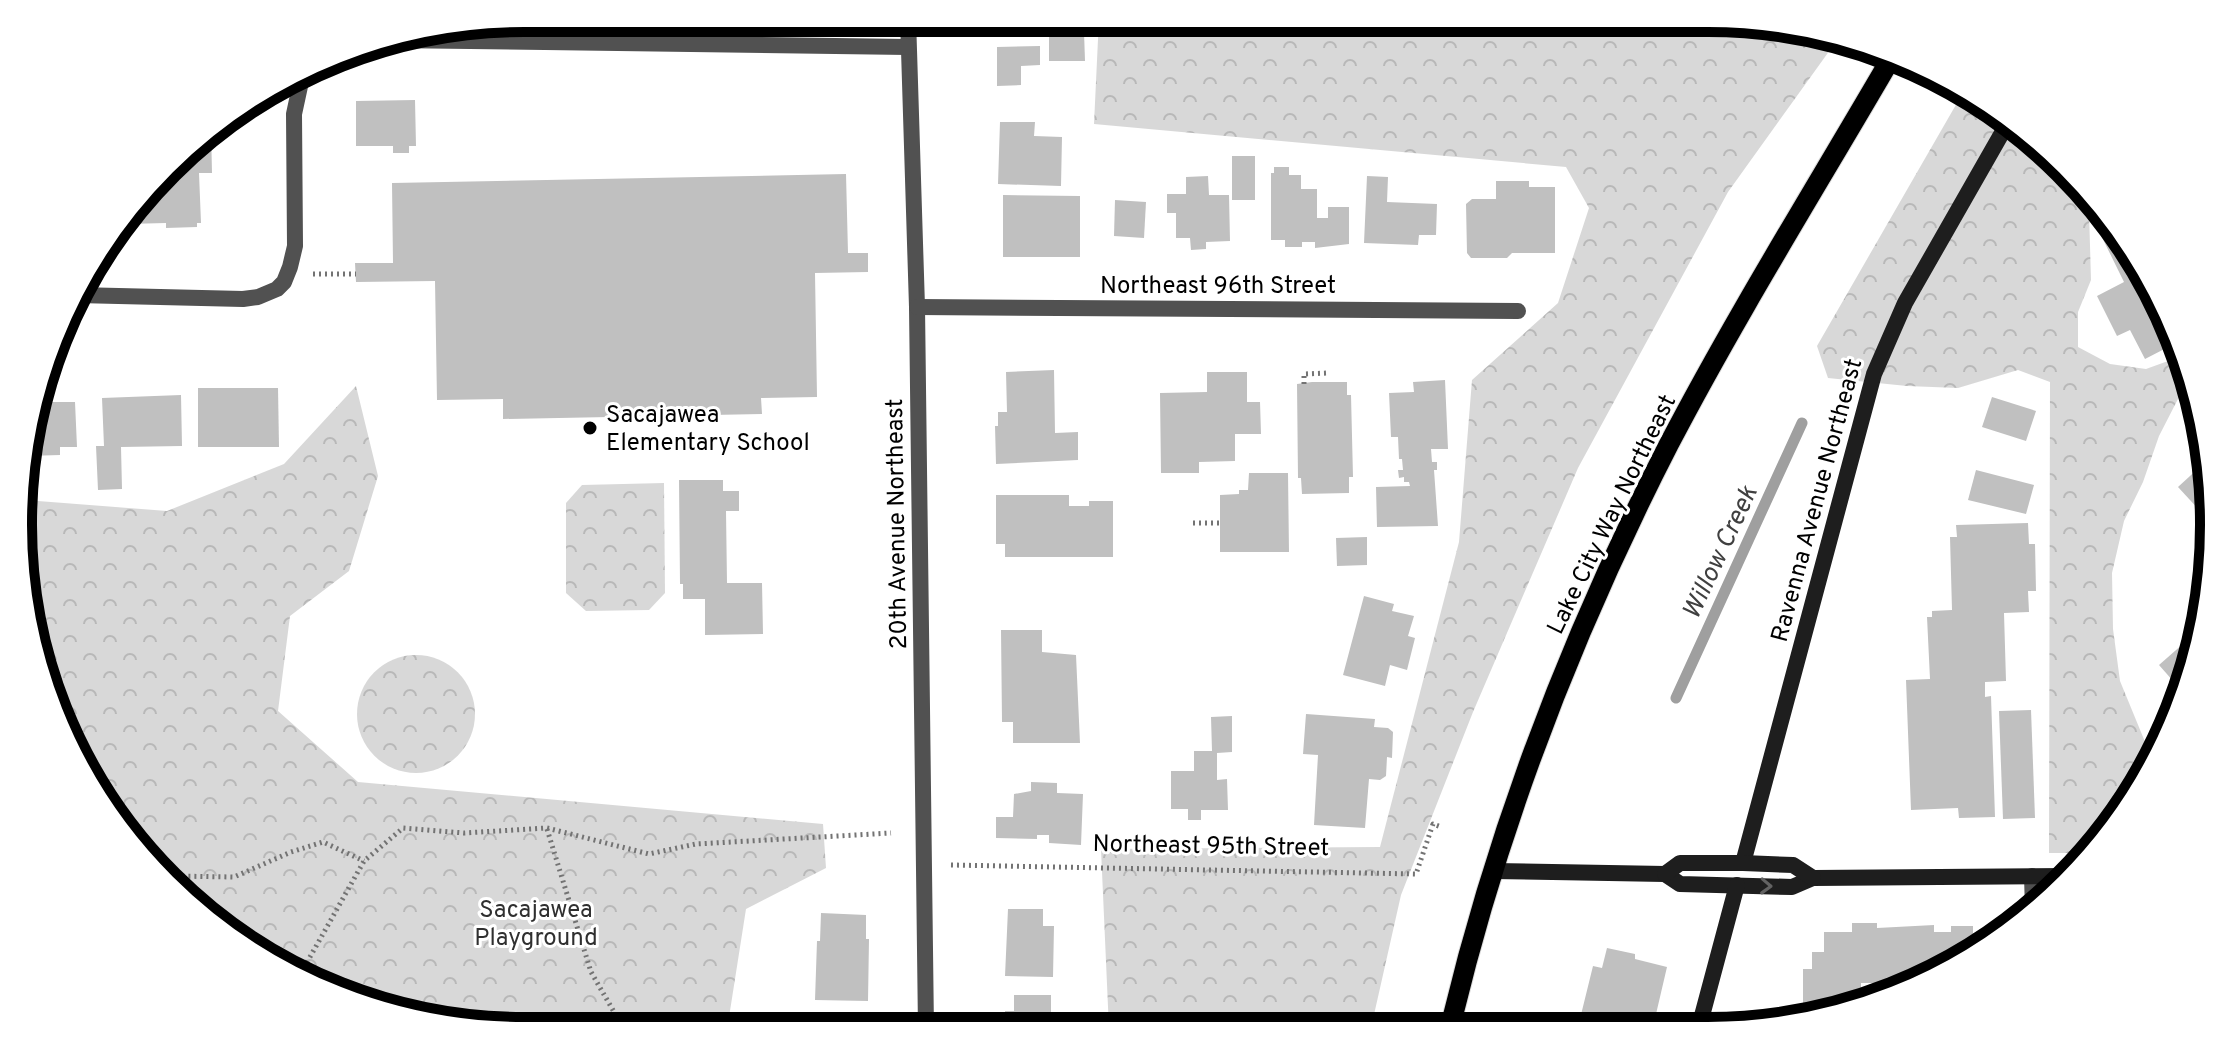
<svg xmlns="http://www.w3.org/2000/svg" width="2232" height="1049" font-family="Overpass,sans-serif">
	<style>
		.forest { fill: url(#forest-crowns) }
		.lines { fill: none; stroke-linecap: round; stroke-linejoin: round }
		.stream { stroke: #9f9f9f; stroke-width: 11 }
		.building { fill: #c0c0c0 }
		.primary-casing { stroke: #dbdbdb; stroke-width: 22 }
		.path { stroke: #737373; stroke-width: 5; stroke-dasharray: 2 4; stroke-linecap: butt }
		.street { stroke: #515151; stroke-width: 16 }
		.secondary { stroke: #1e1e1e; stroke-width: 16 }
		.primary { stroke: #000; stroke-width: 20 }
		.oneway { stroke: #626262 }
		.poi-dot { fill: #000; stroke: #fff; stroke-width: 3 }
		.labels { text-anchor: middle; stroke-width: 6; stroke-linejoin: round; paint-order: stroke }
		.street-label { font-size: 24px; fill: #000; stroke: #fff }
		.poi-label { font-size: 24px; fill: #000; stroke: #fff; text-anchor: start }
		.park-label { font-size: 24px; fill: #2f2f2f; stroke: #fff }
		.water-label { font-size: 26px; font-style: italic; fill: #404040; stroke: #fff }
		.rim { fill: none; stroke: #000; stroke-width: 10 }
	</style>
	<defs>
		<pattern id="forest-crowns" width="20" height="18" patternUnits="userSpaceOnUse" patternTransform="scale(2)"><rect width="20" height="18" fill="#d8d8d8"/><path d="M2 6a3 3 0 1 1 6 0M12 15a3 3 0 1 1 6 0" fill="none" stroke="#b8b8b8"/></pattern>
	</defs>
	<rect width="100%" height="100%" fill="#fff"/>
	<!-- forest -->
	<g class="forest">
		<polygon points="1099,18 1708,18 1835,43 1728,192 1578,468 1473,712 1401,895 1371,1028 1109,1029 1101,849 1380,847 1459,542 1472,380 1558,303 1589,208 1566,167 1094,124"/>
		<polygon points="1961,96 2066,167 2094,208 2089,211 2091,280 2078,312 2078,347 2110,364 2146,369 2179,357 2185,378 2179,397 2159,436 2143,482 2124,521 2112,573 2113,629 2120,681 2150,754 2154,756 2109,833 2089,853 2049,853 2050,382 2018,370 1958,388 1907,386 1828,378 1817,346"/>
		<polygon points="356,386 378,476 349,571 290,616 278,711 358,782 823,824 826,868 746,909 727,1030 524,1031 330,992 167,883 70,749 22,590 25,500 167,511 284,464"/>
		<polygon points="664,483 665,593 649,610 586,611 566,593 566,503 582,485"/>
		<circle cx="416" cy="714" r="59"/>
	</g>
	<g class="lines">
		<!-- stream -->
		<polyline class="stream" points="1676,698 1802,423"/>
	</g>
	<!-- building -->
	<g class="building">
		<polygon points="1440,18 1498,18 1498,27 1440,24"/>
		<polygon points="1049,32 1084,32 1085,61 1049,61"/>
		<polygon points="1040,46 1040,65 1021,66 1021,85 997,86 997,47"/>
		<polygon points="415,100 416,146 409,146 409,153 393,153 393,146 356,146 356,101"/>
		<polygon points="1000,122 1035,122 1034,136 1062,137 1061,186 998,184"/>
		<polygon points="211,129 212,173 199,173 201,223 197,223 197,227 166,228 166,223 127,224"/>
		<rect x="1232" y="156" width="23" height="44"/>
		<polygon points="1274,167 1289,167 1289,175 1301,175 1301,189 1317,189 1317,218 1328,218 1328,207 1349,207 1349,244 1315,248 1315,242 1302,242 1302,247 1285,247 1285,240 1271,240 1271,173 1274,173"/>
		<polygon points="846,174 848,253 868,253 868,272 815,273 817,397 761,398 762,414 503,419 503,399 437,400 435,281 356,282 355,263 393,263 392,183"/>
		<polygon points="1208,176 1209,195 1229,195 1230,241 1206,242 1206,249 1191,250 1190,238 1176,238 1176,213 1167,213 1167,194 1186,194 1186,177"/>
		<polygon points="1367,176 1388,177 1387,202 1437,204 1436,235 1419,235 1418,245 1364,243"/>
		<polygon points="1496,181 1529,181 1529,187 1555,187 1555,253 1512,253 1507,258 1471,258 1467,253 1466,204 1472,199 1496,199"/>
		<polygon points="1003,195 1080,196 1080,257 1003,257"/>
		<polygon points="1115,200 1146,202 1144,238 1114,236"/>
		<polygon points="2094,208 2176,331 2178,342 2145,359 2130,330 2117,336 2097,296 2124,282 2089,211"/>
		<polygon points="1054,370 1055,433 1078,432 1078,460 996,464 995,426 998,426 998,412 1007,412 1006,372"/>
		<polygon points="1207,372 1247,372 1247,402 1260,402 1261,434 1235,434 1235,461 1199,462 1199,473 1161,473 1160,393 1207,392"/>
		<polygon points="1445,380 1448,449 1431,449 1432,462 1437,462 1437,470 1434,470 1438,526 1377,527 1376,487 1410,486 1409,482 1404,482 1404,477 1399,478 1398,470 1403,470 1402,459 1399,459 1398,437 1391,437 1389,393 1414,392 1413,382"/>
		<polygon points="1312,382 1347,382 1347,395 1351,395 1353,477 1349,477 1349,493 1302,494 1301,478 1298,478 1297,384"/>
		<polygon points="198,388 278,388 279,447 198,447"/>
		<polygon points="181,395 182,446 121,447 122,489 98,490 96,446 104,446 102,398"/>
		<polygon points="1992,397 2036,411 2026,441 1982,427"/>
		<polygon points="38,398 52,398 52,402 75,402 77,447 60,447 60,455 27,456 28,425"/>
		<polygon points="2202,465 2214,525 2214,526 2178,487"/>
		<polygon points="1976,470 2034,485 2026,514 1968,500"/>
		<polygon points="1249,473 1288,473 1289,552 1220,552 1220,495 1239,494 1239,490 1248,490"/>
		<polygon points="679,480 723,480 723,491 739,491 739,511 726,511 727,583 762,583 763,634 705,635 705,599 683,599 683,584 680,584"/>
		<polygon points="996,495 1069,495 1069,506 1089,506 1089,501 1113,501 1113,557 1005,557 1005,544 996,544"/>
		<polygon points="2028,523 2029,544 2035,544 2036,591 2028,591 2029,612 2004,613 2006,681 1985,682 1985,697 1991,696 1995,817 1959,818 1958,808 1911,810 1906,680 1930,679 1927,617 1932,617 1932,611 1952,610 1950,537 1957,537 1956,525"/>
		<polygon points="1367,537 1367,565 1337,566 1336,538"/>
		<polygon points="1364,596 1394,604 1392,611 1414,616 1408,636 1415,638 1407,670 1390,665 1385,686 1343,675"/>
		<polygon points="1001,630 1042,630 1042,652 1076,655 1080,743 1013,743 1013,722 1002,722"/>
		<polygon points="2192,636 2190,645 2181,690 2159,665"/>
		<polygon points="2031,710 2035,818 2003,819 1999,711"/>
		<polygon points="1306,714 1375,719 1374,727 1388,728 1393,732 1392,758 1387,757 1386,776 1380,780 1369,779 1365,828 1314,825 1318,755 1303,754"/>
		<polygon points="1232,716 1232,752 1217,753 1217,780 1227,779 1228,810 1201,810 1201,820 1188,820 1188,809 1171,809 1171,771 1194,771 1194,751 1212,751 1211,717"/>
		<polygon points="1031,782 1057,783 1057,793 1083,794 1081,845 1049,843 1049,835 1037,835 1037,839 996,838 996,817 1013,817 1014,794 1031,791"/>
		<polygon points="1008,909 1043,909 1043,926 1054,926 1053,977 1005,976"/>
		<polygon points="821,913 866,915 866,939 869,939 868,1001 815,1000 817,941 820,941"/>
		<polygon points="1852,923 1877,923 1877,928 1934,925 1934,932 1951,932 1951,926 1973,926 1973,933 1991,933 1991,941 1918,983 1861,983 1861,1000 1869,1001 1791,1022 1791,1009 1803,1009 1803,969 1812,969 1812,952 1824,952 1824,932 1852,932"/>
		<polygon points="1607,948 1635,954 1635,959 1667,967 1653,1027 1578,1027 1593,966 1602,968"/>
		<polygon points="1014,995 1051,995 1051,1012 1057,1012 1057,1020 1066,1020 1066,1029 1005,1029 1005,1011 1014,1011"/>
	</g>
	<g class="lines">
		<defs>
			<path id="primary" d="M1450,1028C1498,825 1574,629 1669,444C1738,312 1818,184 1893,55"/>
		</defs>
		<!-- primary casing -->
		<use href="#primary" class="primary-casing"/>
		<!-- path -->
		<g class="path">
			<polyline points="313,274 356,274"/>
			<polyline points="1304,384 1304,374 1329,373"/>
			<polyline points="1193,523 1220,523"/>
			<polyline points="547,829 591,972 625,1031"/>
			<polyline points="951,865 1416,874 1433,824 1441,827"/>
			<polyline points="159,872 172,876 234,877 291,852 323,842 364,861"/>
			<polyline points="170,885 172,876"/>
			<polyline points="301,973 364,861 403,828 464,833 547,828 649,854 696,844 891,833"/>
		</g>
		<!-- street -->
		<g class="street">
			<polyline points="908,18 917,307 926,1030"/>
			<polyline points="390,40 908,47"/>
			<polyline points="77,295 243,299 258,297 277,289 284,282 290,267 295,246 294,114 302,77"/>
			<polyline points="917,307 1518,311"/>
			<polyline points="2032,876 2033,910"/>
		</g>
		<!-- secondary -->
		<g class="secondary">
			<polyline points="1743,863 1874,374 1905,303 2006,126"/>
			<polyline points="1493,871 1665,874 1680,884 1792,887 1813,878 2066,876"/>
			<polyline points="1665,874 1680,863 1743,863 1793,865 1813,878"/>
			<polyline points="1699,1027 1737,885"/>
		</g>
		<!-- primary -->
		<use href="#primary" class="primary"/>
	</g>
	<!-- one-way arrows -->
	<defs><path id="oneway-chevron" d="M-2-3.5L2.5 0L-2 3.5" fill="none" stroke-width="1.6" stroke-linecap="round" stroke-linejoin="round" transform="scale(2)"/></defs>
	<use class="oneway" href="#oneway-chevron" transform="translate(1766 886) rotate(2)"/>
	<!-- markers -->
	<circle class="poi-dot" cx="590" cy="428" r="8"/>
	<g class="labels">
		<!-- street labels -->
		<g class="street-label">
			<text x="1218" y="293">Northeast 96th Street</text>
			<text transform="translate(1816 500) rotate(-75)" y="8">Ravenna Avenue Northeast</text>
			<text transform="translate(1611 514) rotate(-64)" y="8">Lake City Way Northeast</text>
			<text transform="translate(896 524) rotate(-91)" y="8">20th Avenue Northeast</text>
			<text transform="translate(1211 845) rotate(1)" y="8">Northeast 95th Street</text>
		</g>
		<!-- poi labels -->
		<g class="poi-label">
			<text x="606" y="422">Sacajawea<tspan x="606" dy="28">Elementary School</tspan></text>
		</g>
		<!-- park labels -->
		<g class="park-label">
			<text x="536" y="917">Sacajawea<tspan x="536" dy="28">Playground</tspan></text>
		</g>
		<!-- water labels -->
		<g class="water-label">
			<text transform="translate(1719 552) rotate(-65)" y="9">Willow Creek</text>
		</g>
	</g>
	<!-- crop -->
	<path d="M0 0H2232V1049H0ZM524 32H1708A492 492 0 0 1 2200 524V525A492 492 0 0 1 1708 1017H524A492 492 0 0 1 32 525V524A492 492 0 0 1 524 32Z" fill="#fff" fill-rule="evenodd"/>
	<path class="rim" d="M524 32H1708A492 492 0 0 1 2200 524V525A492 492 0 0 1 1708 1017H524A492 492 0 0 1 32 525V524A492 492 0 0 1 524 32Z"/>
</svg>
